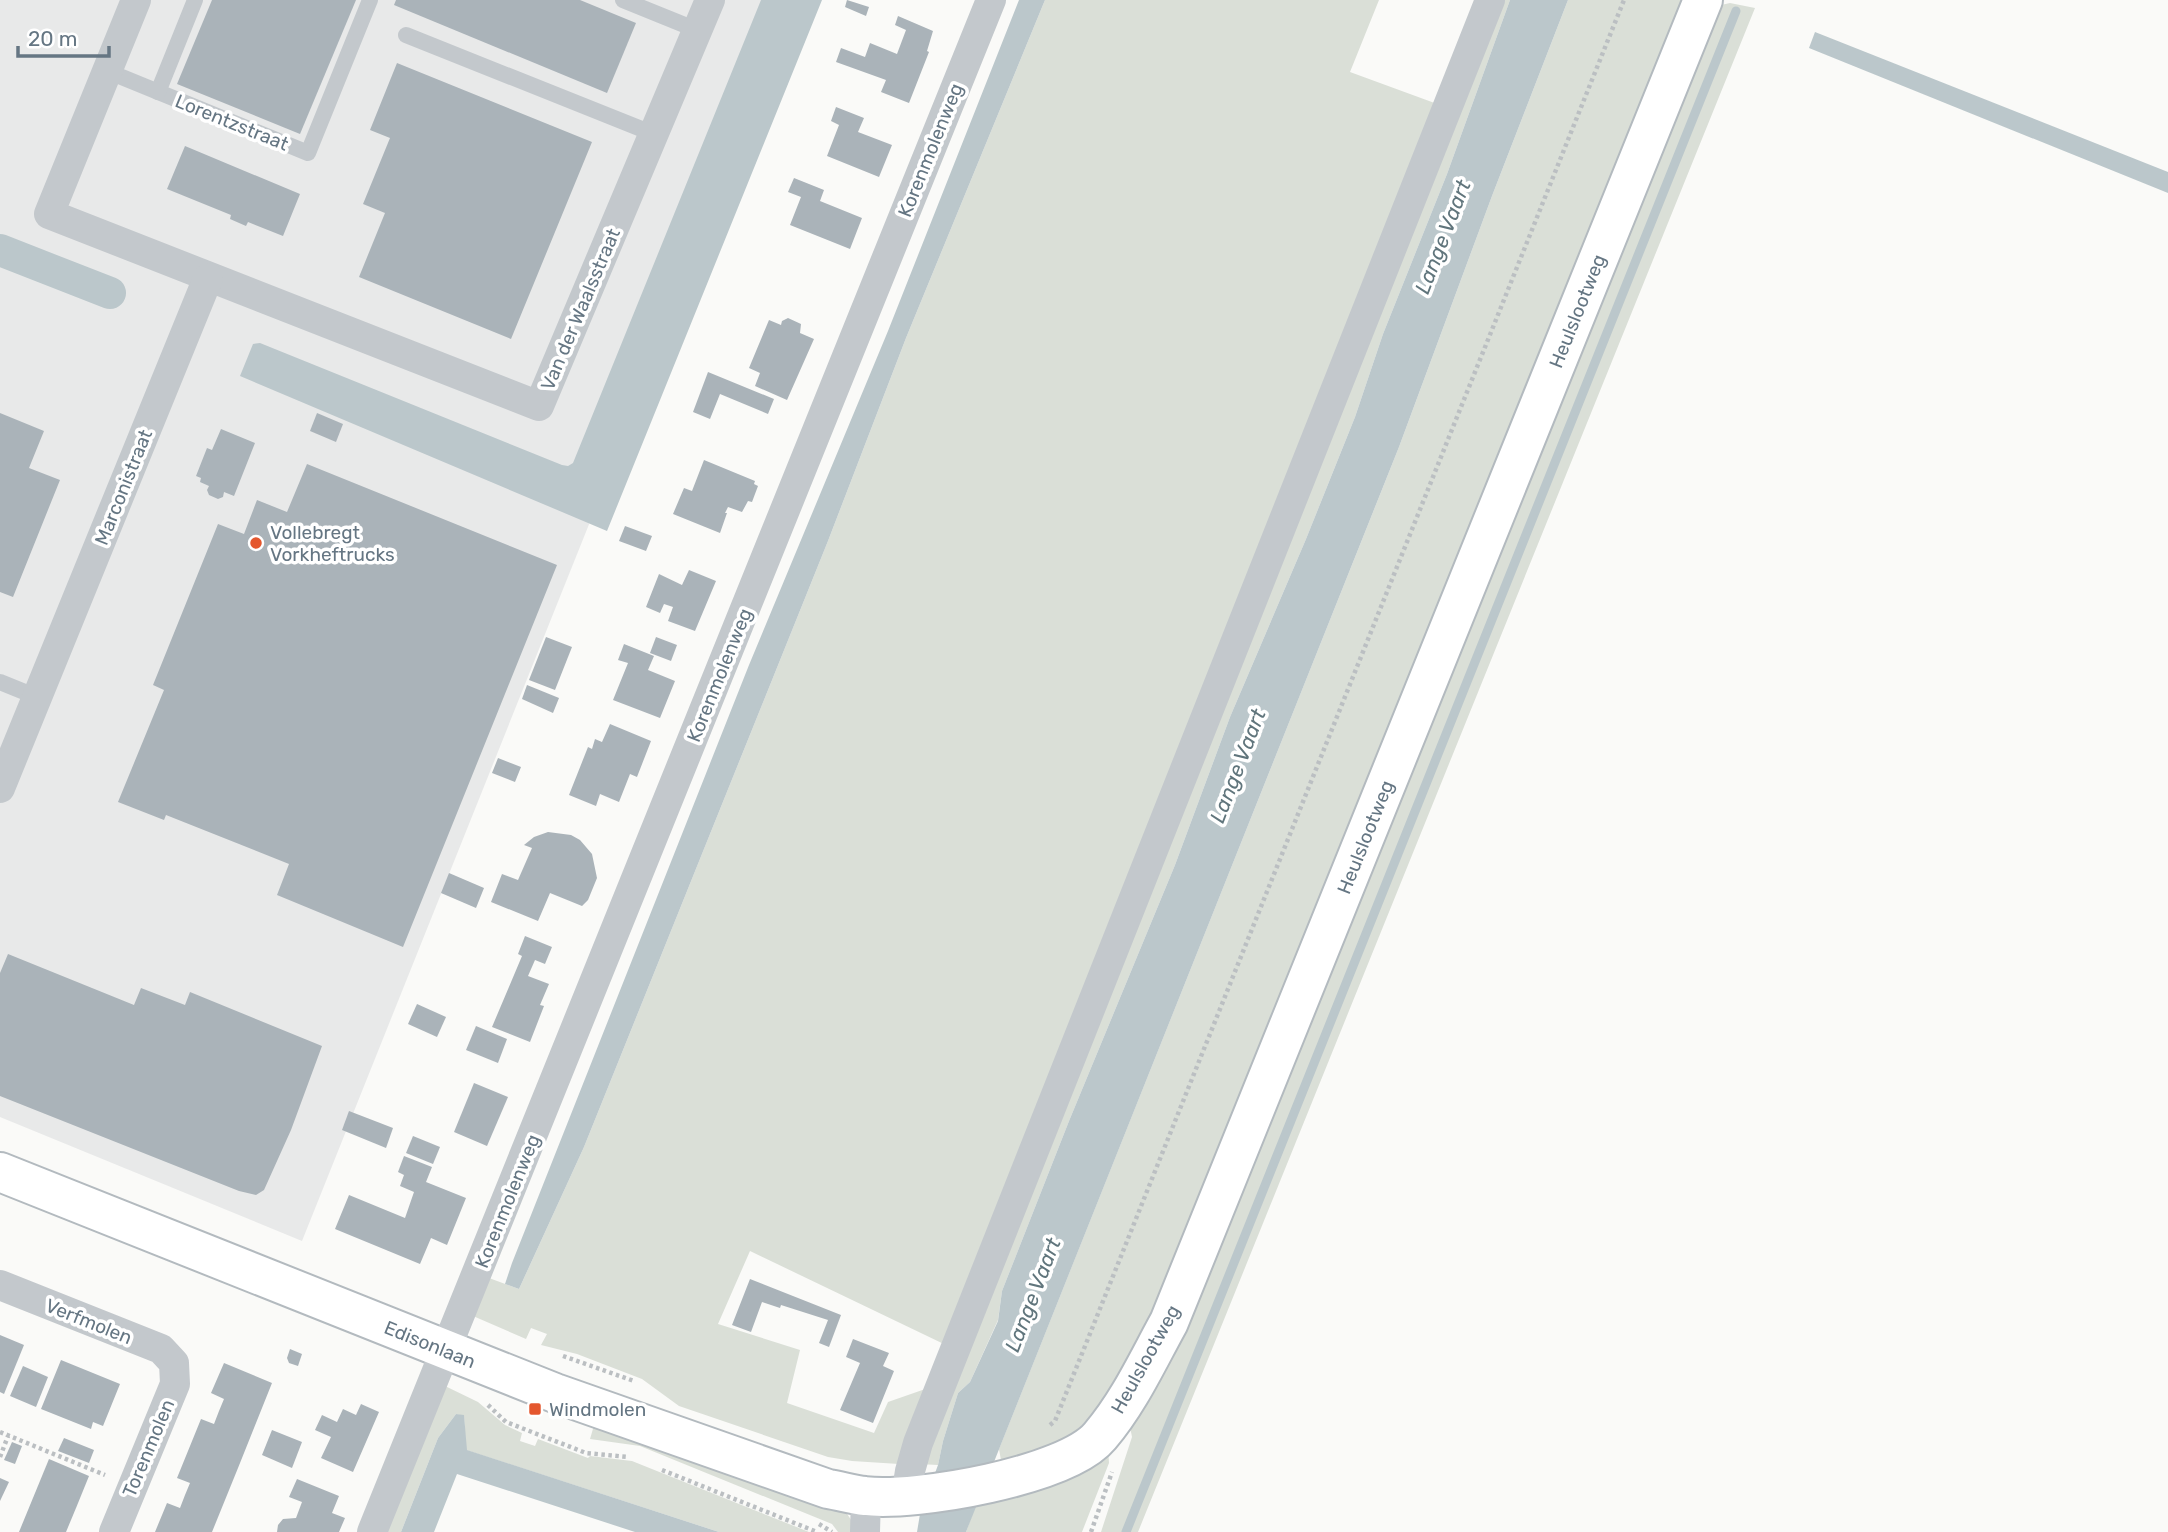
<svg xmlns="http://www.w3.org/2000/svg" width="2168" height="1532" font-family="Rubik,sans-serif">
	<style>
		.built { fill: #e8e9e9 }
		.green { fill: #dadfd7 }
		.water { fill: #bbc7cb }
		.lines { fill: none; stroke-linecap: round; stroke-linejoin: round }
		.stream { stroke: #bbc7cb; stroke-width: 9 }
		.canal { stroke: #bbc7cb; stroke-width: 32 }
		.building { fill: #aab3b9 }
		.secondary-casing { stroke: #b3babf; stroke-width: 42 }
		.path { stroke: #bbbfc2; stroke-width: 4.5; stroke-dasharray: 3.5 3.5; stroke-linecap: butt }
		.lane { stroke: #c3c8cc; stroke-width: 16 }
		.street { stroke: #c3c8cc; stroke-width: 30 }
		.secondary { stroke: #fff; stroke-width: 38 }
		.poi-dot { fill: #e4572e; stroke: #fff; stroke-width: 2.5 }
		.labels { text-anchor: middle; stroke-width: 7; stroke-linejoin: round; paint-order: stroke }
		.street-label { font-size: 19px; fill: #657683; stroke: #fff }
		.poi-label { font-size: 19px; fill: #657683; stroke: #fff; text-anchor: start }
		.water-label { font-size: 21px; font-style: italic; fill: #60757c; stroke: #fff }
	</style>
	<rect width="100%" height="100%" fill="#fafaf8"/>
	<!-- built -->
	<polygon class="built" points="0,0 799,0 302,1241 0,1117"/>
	<!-- green -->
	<g class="green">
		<polygon points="1045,0 1379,0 1350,72 1440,105 948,1346 750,1251 718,1324 800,1350 787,1403 874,1433 888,1402 931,1387 899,1464 852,1461 828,1457 679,1406 642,1379 577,1354 541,1345 547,1334 531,1328 526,1339 473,1316 489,1278 519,1289 584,1147 828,541 906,338"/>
		<polygon points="1499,0 1510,0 1447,174 1383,334 1355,417 1306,539 1230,717 1175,865 1069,1121 1002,1291 998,1320 970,1382 958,1393 943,1441 938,1465 918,1464"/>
		<path d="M1568,0H1687L1174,1273C1148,1325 1111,1410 1061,1442C1044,1452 1021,1458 1002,1466L999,1449L1399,447L1492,196Z"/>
		<polygon points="1730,3 1755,8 1138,1532 1101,1532 1132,1437 1129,1422 1717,6"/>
		<polygon points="445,1386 478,1402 505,1425 522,1433 520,1441 535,1446 538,1439 588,1458 590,1456 632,1461 809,1532 719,1532 466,1450 464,1416 456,1414 438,1438 401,1532 386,1532"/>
		<polygon points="595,1422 844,1509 853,1523 853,1532 838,1532 832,1524 640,1446 590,1439"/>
		<path d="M1108,1447L1109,1463L1082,1532H966L975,1507C1033,1493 1062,1489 1108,1447Z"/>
	</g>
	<!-- water -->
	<g class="water">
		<polygon points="761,0 822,0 607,531 240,376 253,344 260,343 562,465 568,466 573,463"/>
		<polygon points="1019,0 1045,0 906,338 828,541 584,1147 519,1289 505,1284 512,1263 749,665 888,331"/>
		<polygon points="1510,0 1568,0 1492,196 1399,447 966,1532 917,1532 920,1514 938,1465 943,1441 958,1393 970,1382 998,1321 1002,1291 1069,1121 1175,865 1230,717 1306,539 1355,417 1383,334 1447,174"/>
		<polygon points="1815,32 2168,172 2168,193 1809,48"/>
		<polygon points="456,1414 464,1415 467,1450 719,1532 635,1532 457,1474 434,1532 401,1532 438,1438"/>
	</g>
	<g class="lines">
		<!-- stream -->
		<polyline class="stream" points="1126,1532 1736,11"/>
		<!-- canal -->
		<polyline class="canal" points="0,250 110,293"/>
	</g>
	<!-- building -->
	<g class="building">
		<polygon points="212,0 356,0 300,134 177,84"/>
		<polygon points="396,0 580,0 636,23 607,93 394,5"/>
		<polygon points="847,0 869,7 866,16 845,7"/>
		<polygon points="898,16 933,31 927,51 929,52 909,103 881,92 886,80 836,62 841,48 865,57 870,43 897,54 906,30 895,25"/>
		<polygon points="397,63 592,142 511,339 359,277 385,213 363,204 390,138 370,130"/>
		<polygon points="836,107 864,118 858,132 892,145 879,177 827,156 839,125 831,121"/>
		<polygon points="185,146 300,194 283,236 248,222 246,226 230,219 231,215 167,189"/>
		<polygon points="794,178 824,190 820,201 862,218 850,249 790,225 801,197 788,192"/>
		<polygon points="788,318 801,324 800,333 814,339 787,400 755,386 760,373 749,368 769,320 781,325 782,321"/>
		<polygon points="708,372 774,399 768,414 720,394 710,419 693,412"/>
		<polygon points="0,413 44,431 29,468 60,480 13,597 0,592"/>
		<polygon points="317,413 343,424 336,442 310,431"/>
		<polygon points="221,429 255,443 234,496 224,492 223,497 218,499 209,495 207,490 209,486 200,482 201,478 196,476 207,448 212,450"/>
		<polygon points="704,460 755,481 754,484 758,486 752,502 748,501 742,512 728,507 725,513 727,513 720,533 673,514 684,488 692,491"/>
		<polygon points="307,464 557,565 403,947 277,895 289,864 166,815 164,820 118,802 164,690 153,685 218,524 244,534 257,500 287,512"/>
		<polygon points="625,526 652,536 646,551 619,541"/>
		<polygon points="689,570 716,581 695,631 668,621 673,607 664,604 660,613 646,607 659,574 682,585"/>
		<polygon points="546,637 572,647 555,690 529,680"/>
		<polygon points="656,637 677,645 671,661 650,653"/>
		<polygon points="624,644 654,656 648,670 675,681 660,718 613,700 628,663 618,660"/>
		<polygon points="527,685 559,698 553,713 522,699"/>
		<polygon points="610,724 651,741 637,777 630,774 619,802 600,794 596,806 569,795 588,747 592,749 595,739 602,742"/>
		<polygon points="498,758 521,767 515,782 492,773"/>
		<polygon points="548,832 571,835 580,840 592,854 597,878 588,900 582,906 550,893 538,921 491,902 502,874 518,880 532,848 524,845 534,837"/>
		<polygon points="449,873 484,888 476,908 441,893"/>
		<polygon points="525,936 552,947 545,964 535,960 528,976 549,984 540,1005 544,1006 530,1042 492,1027 522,956 518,954"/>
		<polygon points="8,954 134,1005 141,988 185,1005 190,992 322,1046 291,1130 264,1190 256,1195 239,1191 0,1096 0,973"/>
		<polygon points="417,1004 446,1017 437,1037 408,1024"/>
		<polygon points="476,1026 507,1039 498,1063 466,1050"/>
		<polygon points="474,1083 508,1097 487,1146 454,1132"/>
		<polygon points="349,1111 393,1128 386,1148 342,1130"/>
		<polygon points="413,1136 440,1147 433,1164 406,1153"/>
		<polygon points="404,1156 432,1167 426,1182 466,1198 447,1245 431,1238 420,1264 335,1229 349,1195 405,1218 414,1192 400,1186 404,1175 398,1172"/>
		<polygon points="750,1279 841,1315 829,1347 819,1343 828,1320 781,1305 780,1308 762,1302 751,1332 732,1325"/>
		<polygon points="0,1335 24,1345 4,1394 0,1392"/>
		<polygon points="853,1339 889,1353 883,1366 894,1371 873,1423 840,1410 860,1363 846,1357"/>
		<polygon points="290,1349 302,1354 298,1366 289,1363 287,1358"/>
		<polygon points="61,1360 120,1384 103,1426 93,1422 91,1429 41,1409"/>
		<polygon points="224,1363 272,1383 238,1468 212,1532 155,1532 167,1503 180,1508 185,1495 190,1483 177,1478 201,1419 214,1424 219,1411 224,1399 211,1393"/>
		<polygon points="23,1366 48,1377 36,1407 10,1396"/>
		<polygon points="361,1404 379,1412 353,1472 321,1458 331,1437 315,1430 322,1415 337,1422 343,1409 356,1415"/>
		<polygon points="272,1430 302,1442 292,1468 262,1455"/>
		<polygon points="64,1438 94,1450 89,1463 58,1451"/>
		<polygon points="12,1442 22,1446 15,1464 4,1460"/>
		<polygon points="49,1459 89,1476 76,1508 66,1532 19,1532"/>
		<polygon points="0,1478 9,1482 0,1501"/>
		<polygon points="297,1479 339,1496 332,1513 345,1518 339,1532 277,1532 278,1525 283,1519 296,1518 302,1502 289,1497"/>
	</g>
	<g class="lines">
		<defs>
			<path id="secondary" d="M0,1172L555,1393L828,1489C841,1491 853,1495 865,1496C916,1502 1067,1476 1100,1436C1129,1402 1148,1360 1169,1322L1703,0"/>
		</defs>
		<!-- secondary casing -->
		<use href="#secondary" class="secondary-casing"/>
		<!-- path -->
		<g class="path">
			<polyline points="563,1356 634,1381"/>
			<polyline points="488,1405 506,1422 586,1453 628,1457"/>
			<polyline points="1050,1425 1055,1421 1624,0"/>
			<polyline points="0,1432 105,1475"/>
			<polyline points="0,1457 8,1436"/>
			<polyline points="662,1470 817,1532"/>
			<polyline points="819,1524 832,1532"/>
			<polyline points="1091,1532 1112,1472"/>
		</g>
		<!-- lane -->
		<g class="lane">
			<polyline points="623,0 697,30"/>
			<polyline points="406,35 654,134"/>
			<polyline points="107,71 308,153 370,0"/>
			<polyline points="158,92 195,0"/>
			<polyline points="0,682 37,697"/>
		</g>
		<!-- street -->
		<g class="street">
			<polyline points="136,0 49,214 539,406 710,0"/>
			<polyline points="0,788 208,278"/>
			<polyline points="0,1285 161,1349 174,1363 175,1384 114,1532"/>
			<polyline points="906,1496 910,1471 918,1443 1490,0"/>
			<polyline points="372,1532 991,0"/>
			<polyline points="865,1532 866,1496"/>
		</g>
		<!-- secondary -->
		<use href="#secondary" class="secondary"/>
	</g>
	<!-- markers -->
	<g class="poi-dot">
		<circle cx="256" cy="543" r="7"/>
		<rect x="528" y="1402" width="14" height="14" rx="3.5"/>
	</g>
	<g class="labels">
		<!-- street labels -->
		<g class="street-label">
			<text transform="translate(232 122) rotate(22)" y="7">Lorentzstraat</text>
			<text transform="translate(930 150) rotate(-68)" y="7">Korenmolenweg</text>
			<text transform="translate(580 309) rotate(-67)" y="7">Van der Waalsstraat</text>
			<text transform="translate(1577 311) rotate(-68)" y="7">Heulslootweg</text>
			<text transform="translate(123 487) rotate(-68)" y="7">Marconistraat</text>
			<text transform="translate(719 675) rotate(-68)" y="7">Korenmolenweg</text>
			<text transform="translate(1365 837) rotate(-68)" y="7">Heulslootweg</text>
			<text transform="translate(507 1201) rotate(-68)" y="7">Korenmolenweg</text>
			<text transform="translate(89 1321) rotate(22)" y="7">Verfmolen</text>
			<text transform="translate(430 1344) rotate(22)" y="7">Edisonlaan</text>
			<text transform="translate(1145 1359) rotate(-61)" y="7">Heulslootweg</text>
			<text transform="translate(148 1448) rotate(-67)" y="7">Torenmolen</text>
		</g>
		<!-- poi labels -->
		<g class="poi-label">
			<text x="270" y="539">Vollebregt<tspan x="270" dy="22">Vorkheftrucks</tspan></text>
			<text x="549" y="1416">Windmolen</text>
		</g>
		<!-- water labels -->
		<g class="water-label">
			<text transform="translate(1443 237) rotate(-69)" y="7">Lange Vaart</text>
			<text transform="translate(1238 766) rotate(-69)" y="7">Lange Vaart</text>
			<text transform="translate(1033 1295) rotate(-69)" y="7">Lange Vaart</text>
		</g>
	</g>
	<!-- scale -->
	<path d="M18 46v10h91v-10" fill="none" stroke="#657683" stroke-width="3.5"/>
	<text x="28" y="46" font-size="21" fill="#657683" stroke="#ffffff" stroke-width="5" paint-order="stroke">20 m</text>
</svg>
